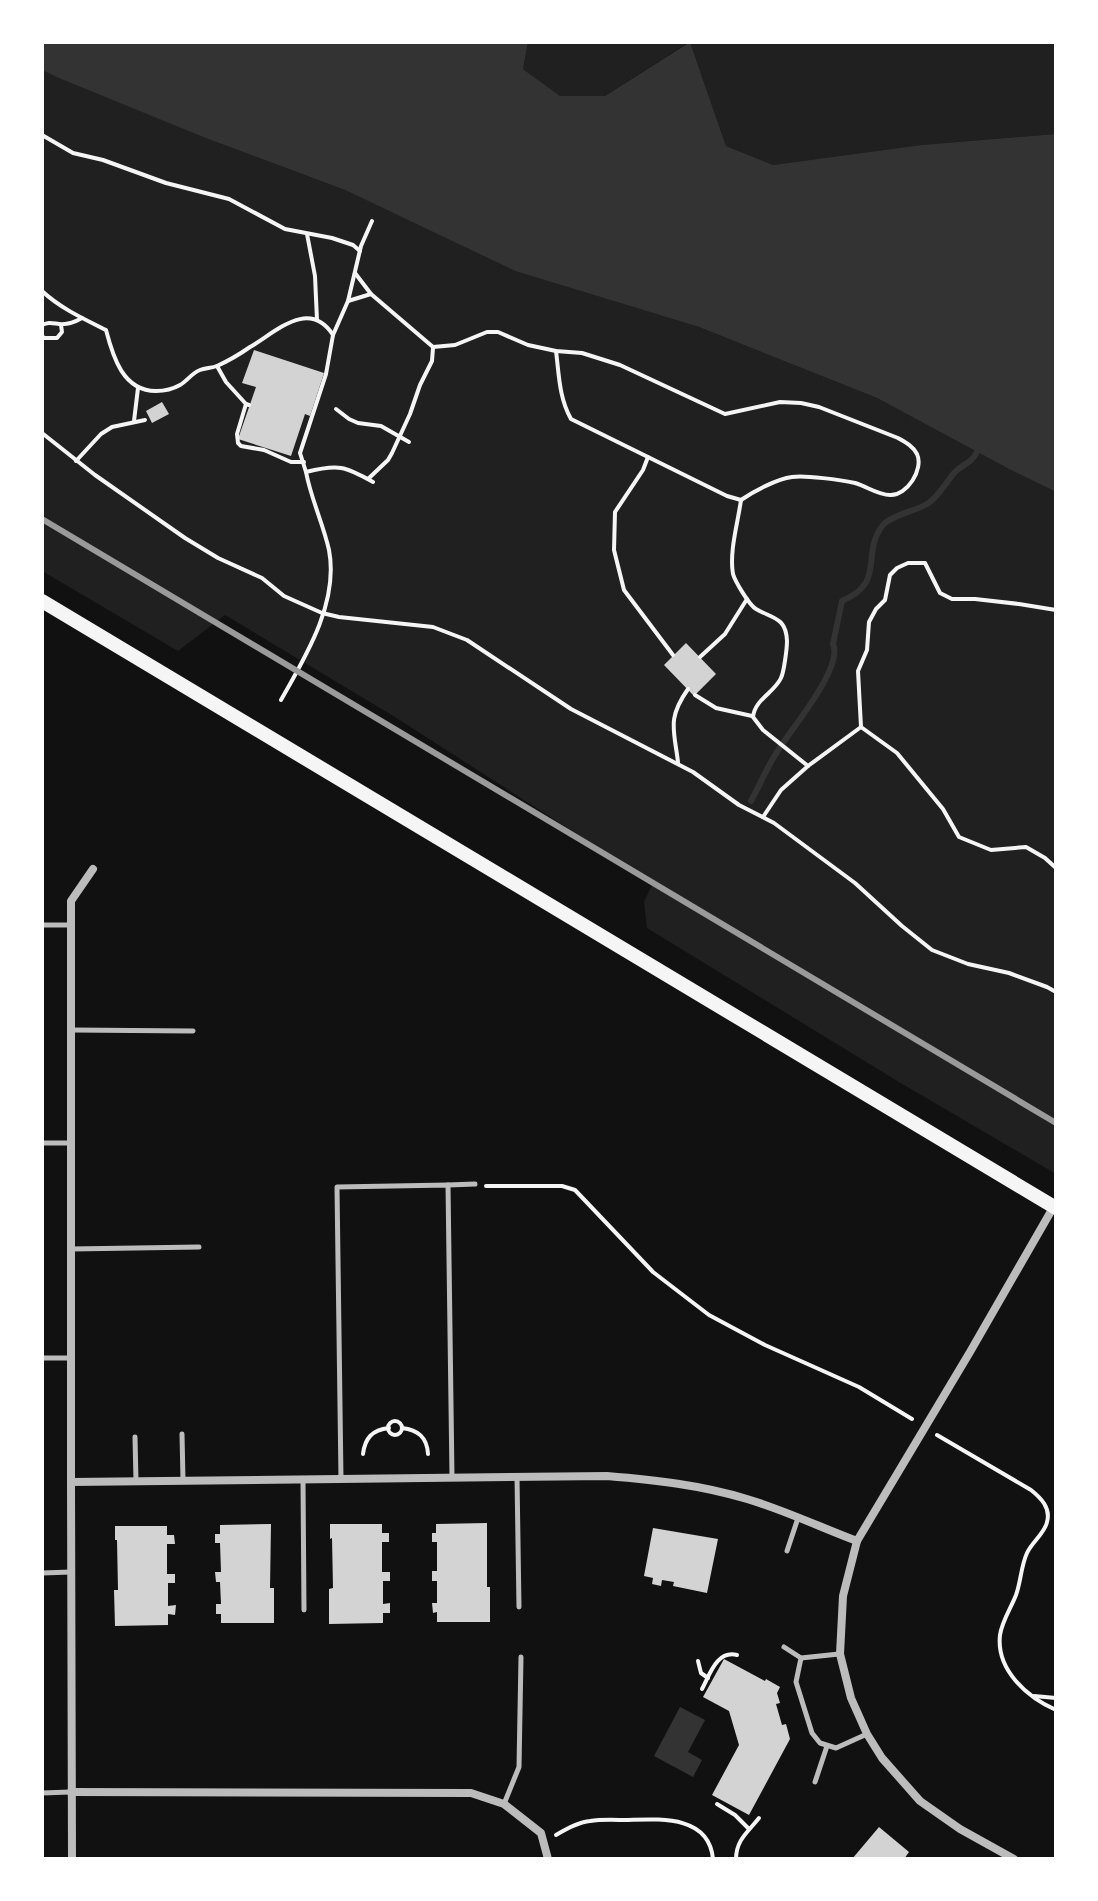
<svg xmlns="http://www.w3.org/2000/svg" width="1098" height="1901" font-family="'PT Sans Narrow',sans-serif">
	<style>
		.green { fill: #202020 }
		.water { fill: #333 }
		.lines { fill: none; stroke-linecap: round; stroke-linejoin: round }
		.stream { stroke: #333; stroke-width: 6 }
		.building { fill: #d3d3d3 }
		.path { stroke: #f5f5f5; stroke-width: 4 }
		.service { stroke: #bcbcbc; stroke-width: 5 }
		.minor { stroke: #bcbcbc; stroke-width: 8 }
		.secondary { stroke: #f5f5f5; stroke-width: 14 }
		.rail { stroke: #9a9a9a; stroke-width: 6 }
	</style>
	<rect width="100%" height="100%" fill="#111"/>
	<!-- green -->
	<g class="green">
		<polygon points="528,42 689,42 605,96 560,96 523,69"/>
		<polygon points="690,42 1056,42 1056,134 921,145 773,165 726,146"/>
		<polygon points="42,70 208,139 345,190 515,271 699,327 877,398 1009,469 1056,492 1056,1174 899,1082 647,928 644,902 653,883 395,717 225,615 178,651 42,571"/>
	</g>
	<!-- water -->
	<g class="water">
		<polygon points="42,42 528,42 523,69 560,96 605,96 690,42 726,146 773,165 921,145 1056,134 1056,492 1009,469 877,398 699,327 515,271 345,190 208,139 59,78 42,70"/>
		<polygon points="680,1707 705,1720 688,1752 702,1760 693,1777 654,1756"/>
	</g>
	<g class="lines">
		<!-- stream -->
		<path class="stream" d="M751,801C760,785 767,767 777,752C790,730 844,668 833,644L842,601C887,582 860,554 883,525C890,516 915,511 927,504C938,498 946,482 955,472C964,463 971,464 977,452"/>
	</g>
	<!-- building -->
	<g class="building">
		<polygon points="254,350 324,373 310,416 305,414 291,456 238,439 256,387 242,383"/>
		<polygon points="162,402 169,414 152,423 146,411"/>
		<polygon points="686,643 716,674 694,696 664,665"/>
		<polygon points="487,1523 487,1587 490,1587 490,1622 437,1622 437,1612 433,1613 432,1603 437,1603 437,1581 432,1581 432,1571 437,1571 437,1542 432,1542 432,1533 436,1533 436,1524"/>
		<polygon points="271,1524 270,1588 274,1588 274,1623 221,1623 221,1614 216,1614 216,1604 221,1604 220,1582 216,1582 215,1572 221,1572 220,1543 215,1543 215,1534 220,1534 220,1525"/>
		<polygon points="330,1524 382,1524 382,1533 389,1533 389,1542 382,1542 382,1572 390,1572 390,1581 383,1581 383,1604 390,1603 390,1613 383,1613 383,1623 329,1624 329,1589 333,1588 332,1538 330,1539"/>
		<polygon points="115,1526 167,1526 167,1535 174,1535 175,1544 167,1544 167,1574 175,1574 175,1583 168,1583 168,1606 176,1605 175,1615 168,1614 168,1625 115,1626 114,1590 118,1590 117,1540 115,1540"/>
		<polygon points="653,1528 718,1539 707,1593 673,1586 674,1582 662,1580 661,1586 652,1584 653,1578 644,1576"/>
		<polygon points="724,1659 765,1681 766,1679 780,1687 777,1693 780,1703 776,1704 782,1725 786,1724 790,1739 749,1815 712,1795 739,1745 729,1711 703,1697"/>
		<polygon points="879,1827 909,1852 904,1859 852,1859"/>
	</g>
	<g class="lines">
		<!-- path -->
		<g class="path">
			<polyline points="42,135 73,153 103,160 166,183 229,199 285,229 332,238 353,245 360,251"/>
			<polyline points="307,234 315,276 317,320"/>
			<path d="M355,273L371,294L433,347L455,345L487,332H498L528,345L556,351L582,353L620,365L725,414L780,402L801,403L819,407L898,438C905,442 913,446 917,454C924,469 907,496 890,495C878,495 866,486 855,483C841,480 805,475 792,477C777,479 754,491 741,500"/>
			<path d="M42,291C60,308 84,319 106,330C113,357 123,391 156,391C164,391 173,389 180,385C187,381 192,373 200,370C205,368 212,368 217,366C228,361 240,354 250,347C276,332 309,298 333,335"/>
			<polyline points="348,301 371,294"/>
			<path d="M42,325C49,322 51,323 59,324C68,325 75,322 82,318"/>
			<polyline points="42,336 44,338 57,338 62,332 61,325"/>
			<path d="M556,351C559,374 559,398 571,419L727,496L741,500"/>
			<polyline points="217,366 226,382 246,404"/>
			<polyline points="249,405 246,404 237,434 238,443 241,446 264,450 291,462 304,462"/>
			<polyline points="336,409 349,419 358,423 381,426 409,442"/>
			<polyline points="134,421 138,388"/>
			<polyline points="42,433 95,475 185,538 218,558 262,578 284,596 322,613 339,617 433,627 467,640 571,709 693,772 739,805 774,823 855,883 902,926 932,950 968,964 1009,973 1047,987 1056,992"/>
			<polyline points="648,457 643,470 615,512 614,550 624,590 673,655"/>
			<polyline points="76,461 101,434 112,427 145,420"/>
			<polyline points="306,472 300,453 326,374 333,335 348,301 361,246 372,221"/>
			<polyline points="368,479 388,460 392,453 410,414 420,385 432,361 433,348"/>
			<path d="M741,500C738,522 729,552 733,574C735,581 749,605 756,609C773,619 786,617 787,641C787,648 784,672 781,678C774,693 755,699 753,717L763,730L808,766"/>
			<polyline points="700,657 725,634 747,599"/>
			<polyline points="695,695 716,708 752,716"/>
			<path d="M281,700C306,656 339,602 329,550C323,523 311,499 306,472C338,464 345,466 373,482"/>
			<polyline points="861,727 858,671 867,650 869,622 876,609 885,600 890,575 897,568 908,563 925,563 940,593 952,599 975,599 1019,604 1056,610"/>
			<polyline points="861,727 897,753 943,809 959,837 991,850 1026,847 1045,858 1056,868"/>
			<path d="M678,762C674,729 667,719 688,689"/>
			<polyline points="763,817 781,790 808,766 861,727"/>
			<polyline points="486,1186 562,1186 575,1190 653,1272 709,1315 765,1345 859,1387 912,1419"/>
			<circle cx="395" cy="1428" r="7"/>
			<path d="M402,1428C418,1430 427,1437 428,1454"/>
			<path d="M937,1435L1031,1490C1041,1498 1051,1508 1047,1522C1045,1533 1032,1542 1027,1553C1021,1566 1021,1581 1016,1595C1011,1608 1002,1621 1000,1635C996,1670 1027,1697 1056,1710"/>
			<path d="M363,1454C365,1438 372,1430 389,1428"/>
			<polyline points="698,1661 701,1673 708,1678"/>
			<path d="M702,1689C710,1674 717,1650 737,1655"/>
			<polyline points="1034,1696 1056,1698"/>
			<polyline points="717,1804 735,1815 749,1829"/>
			<path d="M556,1835C566,1829 578,1822 590,1821C602,1819 616,1820 628,1820C660,1819 709,1815 713,1859"/>
			<path d="M736,1859C736,1840 748,1832 759,1818"/>
		</g>
		<!-- service -->
		<g class="service">
			<polyline points="42,925 70,925"/>
			<polyline points="72,1030 193,1031"/>
			<polyline points="42,1143 71,1143"/>
			<polyline points="448,1185 475,1184"/>
			<polyline points="71,1249 199,1247"/>
			<polyline points="42,1358 71,1358"/>
			<polyline points="182,1434 183,1480"/>
			<polyline points="135,1437 136,1481"/>
			<polyline points="517,1477 519,1607"/>
			<polyline points="341,1479 337,1187 448,1185 452,1477"/>
			<polyline points="303,1480 304,1610"/>
			<polyline points="787,1551 798,1518"/>
			<polyline points="42,1573 71,1572"/>
			<polyline points="784,1647 801,1658 796,1682 812,1733 820,1743 836,1748 867,1734"/>
			<polyline points="801,1658 839,1654"/>
			<polyline points="815,1782 827,1746"/>
			<polyline points="42,1793 70,1792"/>
			<polyline points="504,1804 519,1767 521,1657"/>
		</g>
		<!-- minor -->
		<g class="minor">
			<polyline points="71,1482 71,901 93,869"/>
			<polyline points="857,1541 843,1596 840,1654 851,1698 867,1734 882,1758 920,1801 960,1829 1014,1859"/>
			<polyline points="71,1792 471,1793 504,1804 541,1833 548,1859"/>
			<path d="M72,1859L71,1482L607,1476C655,1480 701,1485 747,1499C784,1510 820,1527 857,1541L970,1352L1054,1206"/>
		</g>
		<!-- secondary -->
		<polyline class="secondary" points="42,601 1056,1208"/>
		<!-- rail -->
		<polyline class="rail" points="42,519 1056,1123"/>
	</g>
	<!-- border -->
	<rect width="1098" height="1901" fill="none" stroke="#ffffff" stroke-width="88"/>
</svg>
